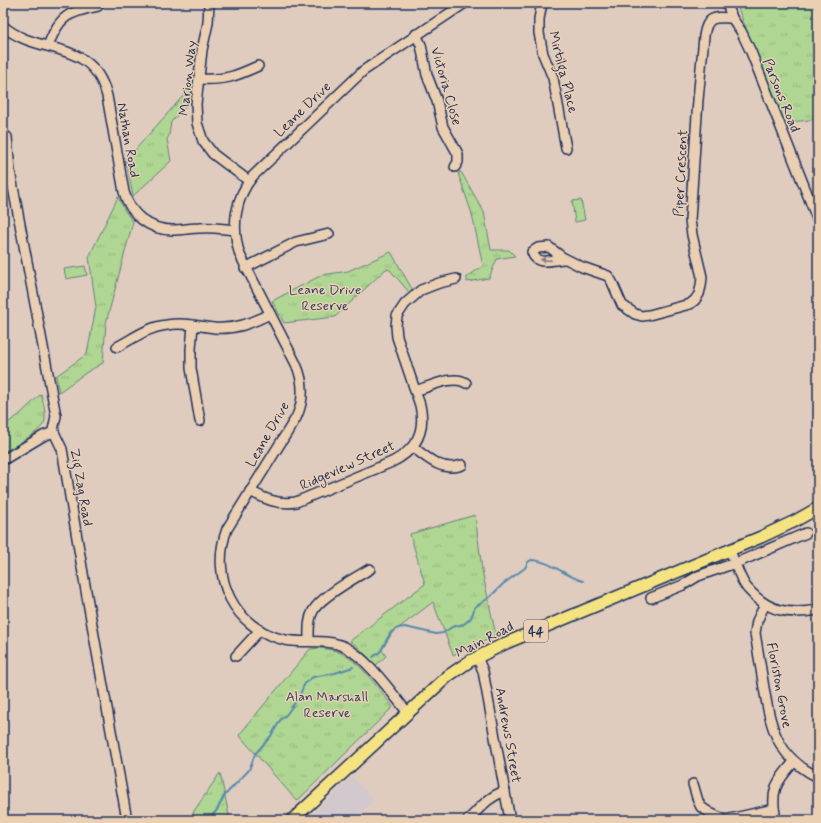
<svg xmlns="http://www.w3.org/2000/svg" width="821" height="823" font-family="Mynerve,sans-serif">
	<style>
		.built { fill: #d1c9ce }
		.grass { fill: #afd692; stroke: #658278 }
		.park { fill: url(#park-tufts); stroke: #658278 }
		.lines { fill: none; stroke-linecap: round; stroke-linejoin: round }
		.stream { stroke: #598aae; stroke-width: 2 }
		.minor-casing { stroke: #1b2f5e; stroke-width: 12 }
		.major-casing { stroke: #1b2f5e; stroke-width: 14 }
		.minor { stroke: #ebcfb2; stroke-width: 9 }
		.major { stroke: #f5e382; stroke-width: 11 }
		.oneway { fill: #837f88 }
		.labels { text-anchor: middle; stroke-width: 3; stroke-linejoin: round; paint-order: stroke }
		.shield { fill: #ebcfb2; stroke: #595f77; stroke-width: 1 }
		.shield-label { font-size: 13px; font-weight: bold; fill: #1b2f5e }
		.street-label { font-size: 14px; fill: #1b2f5e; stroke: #ebcfb2 }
		.park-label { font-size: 14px; fill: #2a4063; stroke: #ebcfb2 }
	</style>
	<defs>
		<pattern id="park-tufts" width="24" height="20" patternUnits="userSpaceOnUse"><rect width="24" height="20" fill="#afd692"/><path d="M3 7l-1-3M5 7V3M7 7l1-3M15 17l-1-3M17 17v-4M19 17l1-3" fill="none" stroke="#96b880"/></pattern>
	</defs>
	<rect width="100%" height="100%" fill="#dfccbf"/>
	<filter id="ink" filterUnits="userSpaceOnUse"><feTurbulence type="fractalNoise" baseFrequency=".025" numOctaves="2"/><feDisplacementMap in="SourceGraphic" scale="8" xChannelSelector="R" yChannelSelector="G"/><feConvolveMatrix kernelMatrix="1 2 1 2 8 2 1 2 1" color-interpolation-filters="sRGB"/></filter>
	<g filter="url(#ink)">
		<!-- built -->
		<polygon class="built" points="352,777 374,800 353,820 306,820"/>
		<!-- grass -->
		<g class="grass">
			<polygon points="581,200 585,220 575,222 572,201"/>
			<polygon points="85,266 87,275 66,279 64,269"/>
		</g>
		<!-- park -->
		<g class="park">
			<polygon points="736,3 810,3 818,9 818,119 783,123"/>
			<polygon points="192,86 190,102 171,122 169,136 167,139 171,161 133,196 126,160"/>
			<polygon points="461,172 484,212 491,250 509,250 515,256 497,259 489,278 467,282 467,277 483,266 472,214 458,173"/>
			<polygon points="118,197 125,211 133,222 106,323 103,363 87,372 59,392 56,376 87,354 96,307 89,257"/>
			<polygon points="391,252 412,289 409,292 390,270 386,269 335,317 284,323 272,301 322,275 348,271"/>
			<path d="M41,394C43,402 46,412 45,420C44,431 13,447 3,452V426L19,415Z"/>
			<polygon points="475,515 482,570 496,636 453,655 433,602 392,633 382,650 386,656 376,665 358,647 350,641 425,584 410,534"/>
			<path d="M320,648C328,649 335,650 341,653C362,663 379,690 393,707L297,801L239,735L310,649Z"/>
			<polygon points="220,773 230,820 191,820 194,811"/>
		</g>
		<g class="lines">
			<!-- stream -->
			<g class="stream">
				<path d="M373,657L380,652L391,632L398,628L405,627L436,634L443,633L452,627L464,624L471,618L475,607L489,598L503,584L525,568L528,562L531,560C549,560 565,576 583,581"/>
				<polyline points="208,820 217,810 224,796 249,770 255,754 271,736 281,719 286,715 299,697 303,687 306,682 313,677 335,673 353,667"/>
			</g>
			<defs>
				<g id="minor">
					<polyline points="209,3 208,23 202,50 196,104 197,123 203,141 213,154 249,181"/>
					<polyline points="542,3 539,19 539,33 543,54 553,78 566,148"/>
					<polyline points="727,3 732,18 741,31 751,52 818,221"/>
					<path d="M3,26C39,57 92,37 107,96L124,192C130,214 149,230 172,230C182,230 191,228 200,228C212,227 223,229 235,230"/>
					<polyline points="416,34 421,45 427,75 437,101 443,127 458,154 458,162 455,167"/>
					<path d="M48,46C59,16 68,12 98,6"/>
					<path d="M199,79C226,80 234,77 258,66"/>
					<polyline points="7,137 10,171 56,416 53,430 62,449 86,591 127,820"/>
					<path d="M566,259C555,258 537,268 532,252L538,248L549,247L562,257L582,267L608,276L612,282L622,305L635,314L642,316L649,315L690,304L695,300L699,294L701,286L702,277L692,235L690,220L698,100L704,36C707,16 714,17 732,18"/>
					<polyline points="245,268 296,242 329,234"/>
					<polyline points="193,325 191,349 191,368 200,421"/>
					<path d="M117,347C134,338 148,327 167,325C183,322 198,326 214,328C234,330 252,323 270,314"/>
					<path d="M415,391C429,387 454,374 466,383"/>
					<path d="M413,447C428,459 443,472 462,465"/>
					<polyline points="3,460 43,436 54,432"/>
					<path d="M250,491C265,499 278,505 296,502L392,462C416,450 426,432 420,405L397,337L396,326L397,316L405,304L421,290L439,283L456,279"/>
					<path d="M730,550C734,561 741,582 748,589C768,612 790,615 818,610"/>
					<polyline points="651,598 683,585 698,576 741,561 806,533"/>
					<path d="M765,604L757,621L755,633C758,651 761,669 764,688C771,729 777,757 818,777"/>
					<path d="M309,641C309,631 308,620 313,611C320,597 355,578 370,569"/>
					<polyline points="236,656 260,630"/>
					<polyline points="477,657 483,671 510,820"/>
					<path d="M408,713C391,692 368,659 345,647C326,638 305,644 285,640C234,629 209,577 227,529L296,418C304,401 304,382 296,364L240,255C231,227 235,198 253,176L363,71L465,3"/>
					<polyline points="693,784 698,801 701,807 710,813 725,820 774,809"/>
					<path d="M468,820C481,807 488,797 505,791"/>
					<path d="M776,820C770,791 775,783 794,762"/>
				</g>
				<polyline id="major" points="292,820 448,676 470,661 506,643 761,537 795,521 818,508"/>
			</defs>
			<!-- minor casing -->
			<use href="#minor" class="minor-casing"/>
			<!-- major casing -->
			<use href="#major" class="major-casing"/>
			<!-- minor -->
			<use href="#minor" class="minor"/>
			<!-- major -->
			<use href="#major" class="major"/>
		</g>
		<!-- one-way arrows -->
		<defs><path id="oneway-solid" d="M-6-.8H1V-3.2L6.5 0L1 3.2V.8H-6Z"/></defs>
		<use class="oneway" href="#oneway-solid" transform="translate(546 260) rotate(-176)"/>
	</g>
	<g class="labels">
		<!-- shield labels -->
		<rect class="shield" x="524" y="620" width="24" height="22" rx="3"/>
		<g class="shield-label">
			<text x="536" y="636">44</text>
		</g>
		<!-- street labels -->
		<g class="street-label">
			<text transform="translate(564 72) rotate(76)" y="5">Mirtilga Place</text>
			<text transform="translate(187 78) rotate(-84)" y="5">Marion Way</text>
			<text transform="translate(447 86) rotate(74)" y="5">Victoria Close</text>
			<text transform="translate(782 95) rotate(68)" y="5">Parsons Road</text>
			<text transform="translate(302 109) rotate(-44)" y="5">Leane Drive</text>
			<text transform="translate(129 140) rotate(80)" y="5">Nathan Road</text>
			<text transform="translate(680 173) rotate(-87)" y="5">Piper Crescent</text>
			<text transform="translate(267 434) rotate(-60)" y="5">Leane Drive</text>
			<text transform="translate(347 465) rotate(-24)" y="5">Ridgeview Street</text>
			<text transform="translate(82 487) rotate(80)" y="5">Zig Zag Road</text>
			<text transform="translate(484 639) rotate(-27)" y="5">Main Road</text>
			<text transform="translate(780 685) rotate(79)" y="5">Floriston Grove</text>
			<text transform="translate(509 735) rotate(80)" y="5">Andrews Street</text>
		</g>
		<!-- park labels -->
		<g class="park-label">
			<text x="325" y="294">Leane Drive<tspan x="325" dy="16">Reserve</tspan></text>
			<text x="327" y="701">Alan Marshall<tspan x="327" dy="16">Reserve</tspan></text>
		</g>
	</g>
	<!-- margin -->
	<rect width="821" height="823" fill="none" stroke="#ebcfb2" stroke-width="16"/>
	<rect x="8" y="8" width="805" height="807" fill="none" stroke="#1b2f5e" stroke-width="1.5" filter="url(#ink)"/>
</svg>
